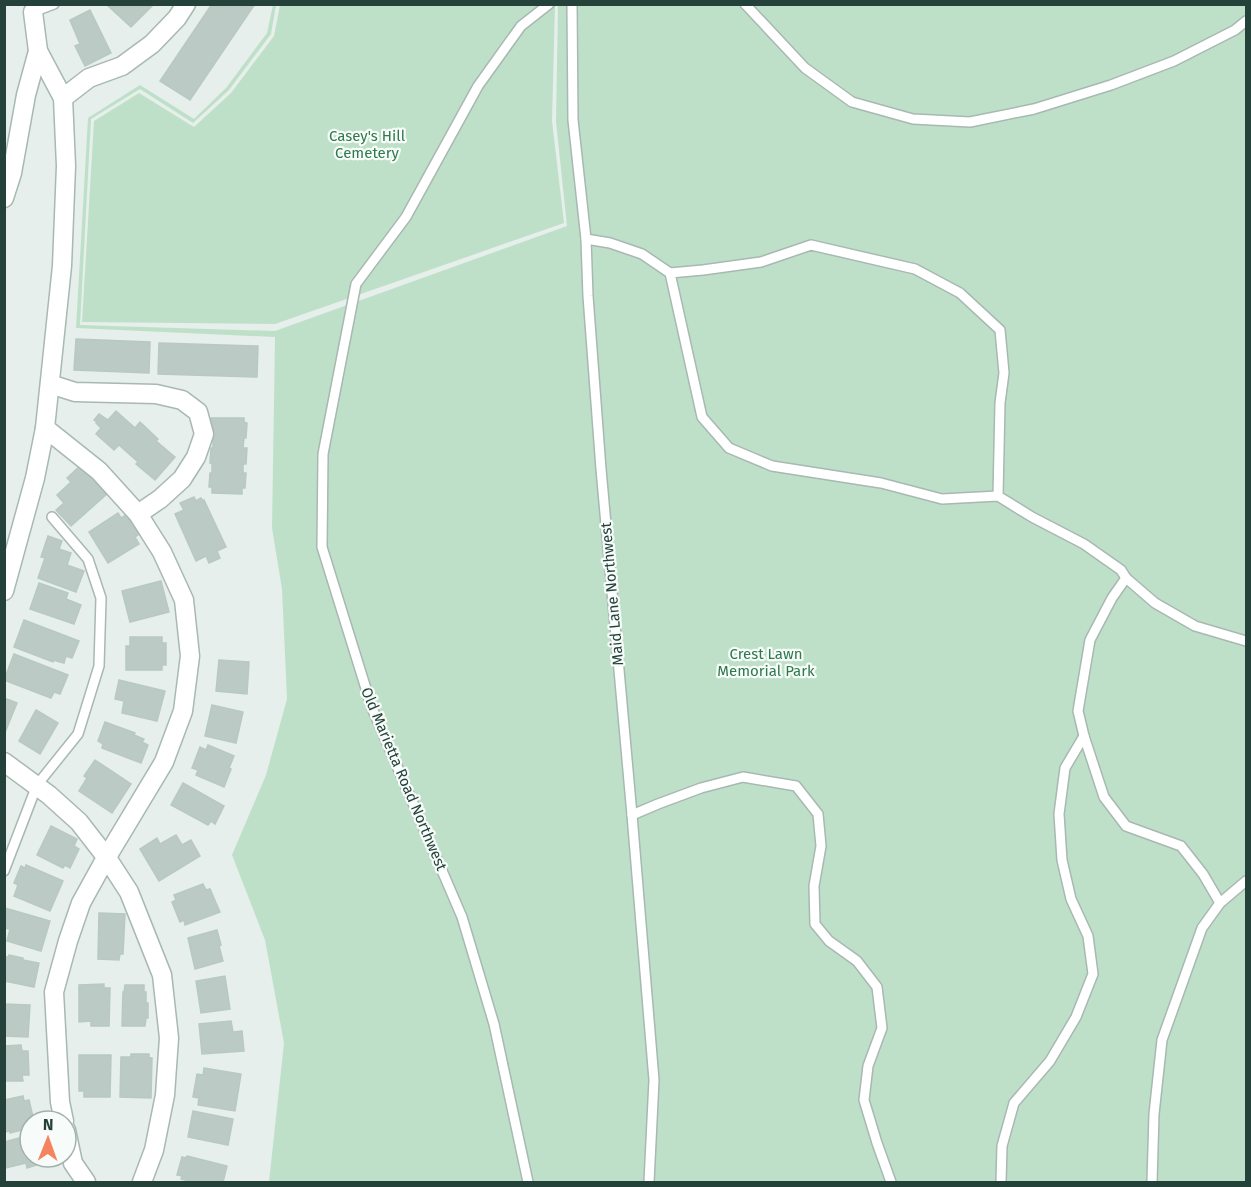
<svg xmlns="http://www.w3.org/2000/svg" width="1251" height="1187" font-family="'Fira Sans',sans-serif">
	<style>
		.green { fill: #bfe0c8 }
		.building { fill: #bbcac4; stroke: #b8c9c2; stroke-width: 1.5 }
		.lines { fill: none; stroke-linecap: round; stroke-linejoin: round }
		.lane-casing { stroke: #a8b8b2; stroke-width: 12 }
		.street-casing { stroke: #a8b8b2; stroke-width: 21 }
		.lane { stroke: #fff; stroke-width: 9 }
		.street { stroke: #fff; stroke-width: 18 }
		.labels { text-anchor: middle; stroke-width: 4.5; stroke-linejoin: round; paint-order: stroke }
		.park-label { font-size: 15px; fill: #2d7a4b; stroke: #f7fbf9 }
		.street-label { font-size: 15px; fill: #24423a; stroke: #f7fbf9 }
	</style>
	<rect width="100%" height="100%" fill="#e6efeb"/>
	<!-- green -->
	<g class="green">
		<polygon points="273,5 276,5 271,34 229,90 193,123 140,89 91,119 80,325 275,331 567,226 556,122 558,5 1246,5 1246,1182 269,1182 284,1043 265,940 232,855 266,775 287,699 282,589 272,528 275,337 76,328 88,118 140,85 194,119 226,88 267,33"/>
		<polygon points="280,5 555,5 552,121 564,223 275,324 82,322 94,121 139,93 194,127 231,93 274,36"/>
	</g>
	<!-- building -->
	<g class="building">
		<polygon points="106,4 152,4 153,5 131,27"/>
		<polygon points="212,4 255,4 190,100 160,81"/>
		<polygon points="90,10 111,53 85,66 75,46 80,44 70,20"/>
		<polygon points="76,339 150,342 149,373 74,370"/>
		<polygon points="159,343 258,346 257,377 158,374"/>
		<polygon points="116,411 135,428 140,422 158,439 156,441 175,457 155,480 136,464 138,462 119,445 114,450 96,434 101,428 96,423 97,422 94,420 99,414 108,420"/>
		<polygon points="211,418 244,418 244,422 247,423 246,438 244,438 243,448 247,448 246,464 243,464 243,473 246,473 245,488 242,488 242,494 212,493 212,487 209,487 210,473 212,473 212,463 210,463 211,448 213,448 213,438 211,438"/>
		<polygon points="82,464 108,493 71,526 56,510 64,503 57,495 71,482 67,478"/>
		<polygon points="194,497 196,501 201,498 203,501 204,500 226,547 217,551 220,558 209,563 206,556 196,561 175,514 184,510 180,503"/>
		<polygon points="118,513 121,518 129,513 141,533 135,537 139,544 108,563 89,532"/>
		<polygon points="48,536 62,541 59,549 71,553 67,565 84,571 76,592 38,578 45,558 41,557"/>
		<polygon points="161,581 169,612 130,622 122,591"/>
		<polygon points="39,583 68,593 66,599 81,605 74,624 30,609"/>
		<polygon points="24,620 79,641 72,658 66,656 64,663 53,660 53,662 14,647"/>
		<polygon points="130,637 162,637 162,643 166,643 166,665 162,665 162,670 126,670 126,646 130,646"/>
		<polygon points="14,654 68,675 60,694 54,692 51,698 4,680"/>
		<polygon points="219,660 249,662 247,694 216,691"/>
		<polygon points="119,680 165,691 157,721 122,713 124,701 115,699"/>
		<polygon points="4,698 17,703 4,735"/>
		<polygon points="212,705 243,712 236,743 205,736"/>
		<polygon points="36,710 58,723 40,754 19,741"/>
		<polygon points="105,722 135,733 134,735 144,739 142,742 148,745 141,763 102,748 103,744 98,741"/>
		<polygon points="208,745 234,756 229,768 231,769 224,787 196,775 198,770 192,768 200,747 206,750"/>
		<polygon points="95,760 131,784 112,813 79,791 87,778 84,776"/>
		<polygon points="183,783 224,806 215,824 211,821 208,825 171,805"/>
		<polygon points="51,826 77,839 74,846 79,849 70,868 65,865 63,868 37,855"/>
		<polygon points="176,835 182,845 191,840 200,856 159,881 140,849 157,838 160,844"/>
		<polygon points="26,865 63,881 50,911 14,896 18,885 14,883 21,866 25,868"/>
		<polygon points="203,884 206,890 210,889 220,912 185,925 184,920 180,922 172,902 176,900 174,895"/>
		<polygon points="5,908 50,921 41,951 7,941 10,929 4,928"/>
		<polygon points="99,913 125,914 123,954 120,954 119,960 98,959"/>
		<polygon points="217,930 221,945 219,946 223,961 195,969 188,938"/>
		<polygon points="9,955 23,958 23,960 39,963 34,987 4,981 4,957 8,957"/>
		<polygon points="225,976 230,1009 201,1013 196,981"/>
		<polygon points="104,984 104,988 110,988 109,1026 91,1026 91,1021 79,1022 79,985"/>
		<polygon points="125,985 144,985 144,992 146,992 146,1003 148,1003 148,1018 146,1018 145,1026 122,1026 123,992 124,992"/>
		<polygon points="4,1004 30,1005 28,1037 4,1036"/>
		<polygon points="231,1021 233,1032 242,1031 244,1051 202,1054 199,1024"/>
		<polygon points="21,1045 22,1051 28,1051 29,1075 22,1075 23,1081 4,1081 4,1046"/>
		<polygon points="131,1054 149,1054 149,1058 152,1058 151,1098 120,1097 121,1057 131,1057"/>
		<polygon points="79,1055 111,1055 110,1097 84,1097 84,1091 79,1091"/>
		<polygon points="204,1068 241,1074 235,1111 198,1105 199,1098 193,1097 197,1074 203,1075"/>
		<polygon points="23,1096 24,1101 29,1100 34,1121 30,1121 30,1128 10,1133 10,1131 4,1132 4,1100"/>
		<polygon points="193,1111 233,1119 228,1145 188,1137"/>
		<polygon points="30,1135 30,1157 45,1157 46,1162 27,1168 26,1163 5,1168 4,1142"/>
		<polygon points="187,1156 227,1166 223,1182 193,1182 181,1179 182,1176 177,1175 182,1157 186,1158"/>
	</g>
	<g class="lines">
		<defs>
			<g id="lane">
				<polyline points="572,4 573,120 586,239 588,296 601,469 632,815 654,1080 649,1182"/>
				<polyline points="745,4 805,68 852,102 913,119 970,122 1034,109 1111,85 1174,61 1235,30 1246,21"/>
				<polyline points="33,12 54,4"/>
				<polyline points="586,239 610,243 642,254 670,273"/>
				<polyline points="998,496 1000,403 1004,373 1000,330 960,293 915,269 811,245 761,262 703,270 670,273 702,417 729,448 772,466 881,483 942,499 998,496 1032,517 1084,544 1121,570 1126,578 1155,603 1195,626 1246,641"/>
				<polyline points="1126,578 1112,598 1090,640 1078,711 1084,736 1104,797 1126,826 1181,846 1203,874 1220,903"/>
				<polyline points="632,815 658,804 701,788 743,777 796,786 818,814 821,846 814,886 815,924 829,941 857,961 877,987 882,1028 868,1066 864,1100 877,1143 891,1182"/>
				<polyline points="4,871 37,785 78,734 99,666 101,598 88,559 52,517"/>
				<polyline points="528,1182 494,1024 462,917 372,708 322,547 323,454 356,284 406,217 478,86 521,26 549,4"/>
				<polyline points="1001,1182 1002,1146 1014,1103 1050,1061 1076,1017 1093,974 1088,936 1071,899 1062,860 1059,814 1065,768 1084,736"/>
				<polyline points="1152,1182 1154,1114 1162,1040 1202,928 1220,903 1246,881"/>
			</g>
			<g id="street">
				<polyline points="63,98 89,78 122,66 152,44 177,18 186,4"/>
				<polyline points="4,198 12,173 26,95 38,51 33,12"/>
				<polyline points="50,384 75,392 156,394 182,400 198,412 204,434 196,457 182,479 160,499 138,514"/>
				<polyline points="45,428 99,471 138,514 162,552 184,600 190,656 183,711 164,762 102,865 81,903 68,941 54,992 60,1102 64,1121"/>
				<polyline points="4,591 35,478 45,428 62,266 66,166 63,98 38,51"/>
				<polyline points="4,762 49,795 79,822 107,858 129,892 162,975 169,1038 165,1095 154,1150 142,1182"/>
				<polyline points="66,1130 73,1163 86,1182"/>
			</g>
		</defs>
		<!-- lane casing -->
		<use href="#lane" class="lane-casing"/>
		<!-- street casing -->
		<use href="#street" class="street-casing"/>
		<!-- lane -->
		<use href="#lane" class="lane"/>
		<!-- street -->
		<use href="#street" class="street"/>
	</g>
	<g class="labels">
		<!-- park labels -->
		<g class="park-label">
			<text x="367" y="141">Casey's Hill<tspan x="367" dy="17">Cemetery</tspan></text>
			<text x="766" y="659">Crest Lawn<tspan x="766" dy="17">Memorial Park</tspan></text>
		</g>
		<!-- street labels -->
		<g class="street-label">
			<text transform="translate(612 594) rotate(-95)" y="5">Maid Lane Northwest</text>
			<text transform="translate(404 779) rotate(67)" y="5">Old Marietta Road Northwest</text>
		</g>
	</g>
	<!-- border -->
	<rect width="1251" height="1187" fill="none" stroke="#24423a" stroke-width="12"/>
	<!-- north arrow -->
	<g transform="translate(48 1139) rotate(1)"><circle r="28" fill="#f7fbf9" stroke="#a3b1ad" stroke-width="1.5"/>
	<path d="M0-4.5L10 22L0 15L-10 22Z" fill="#f4845f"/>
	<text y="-9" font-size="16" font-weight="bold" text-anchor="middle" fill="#24423a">N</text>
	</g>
</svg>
